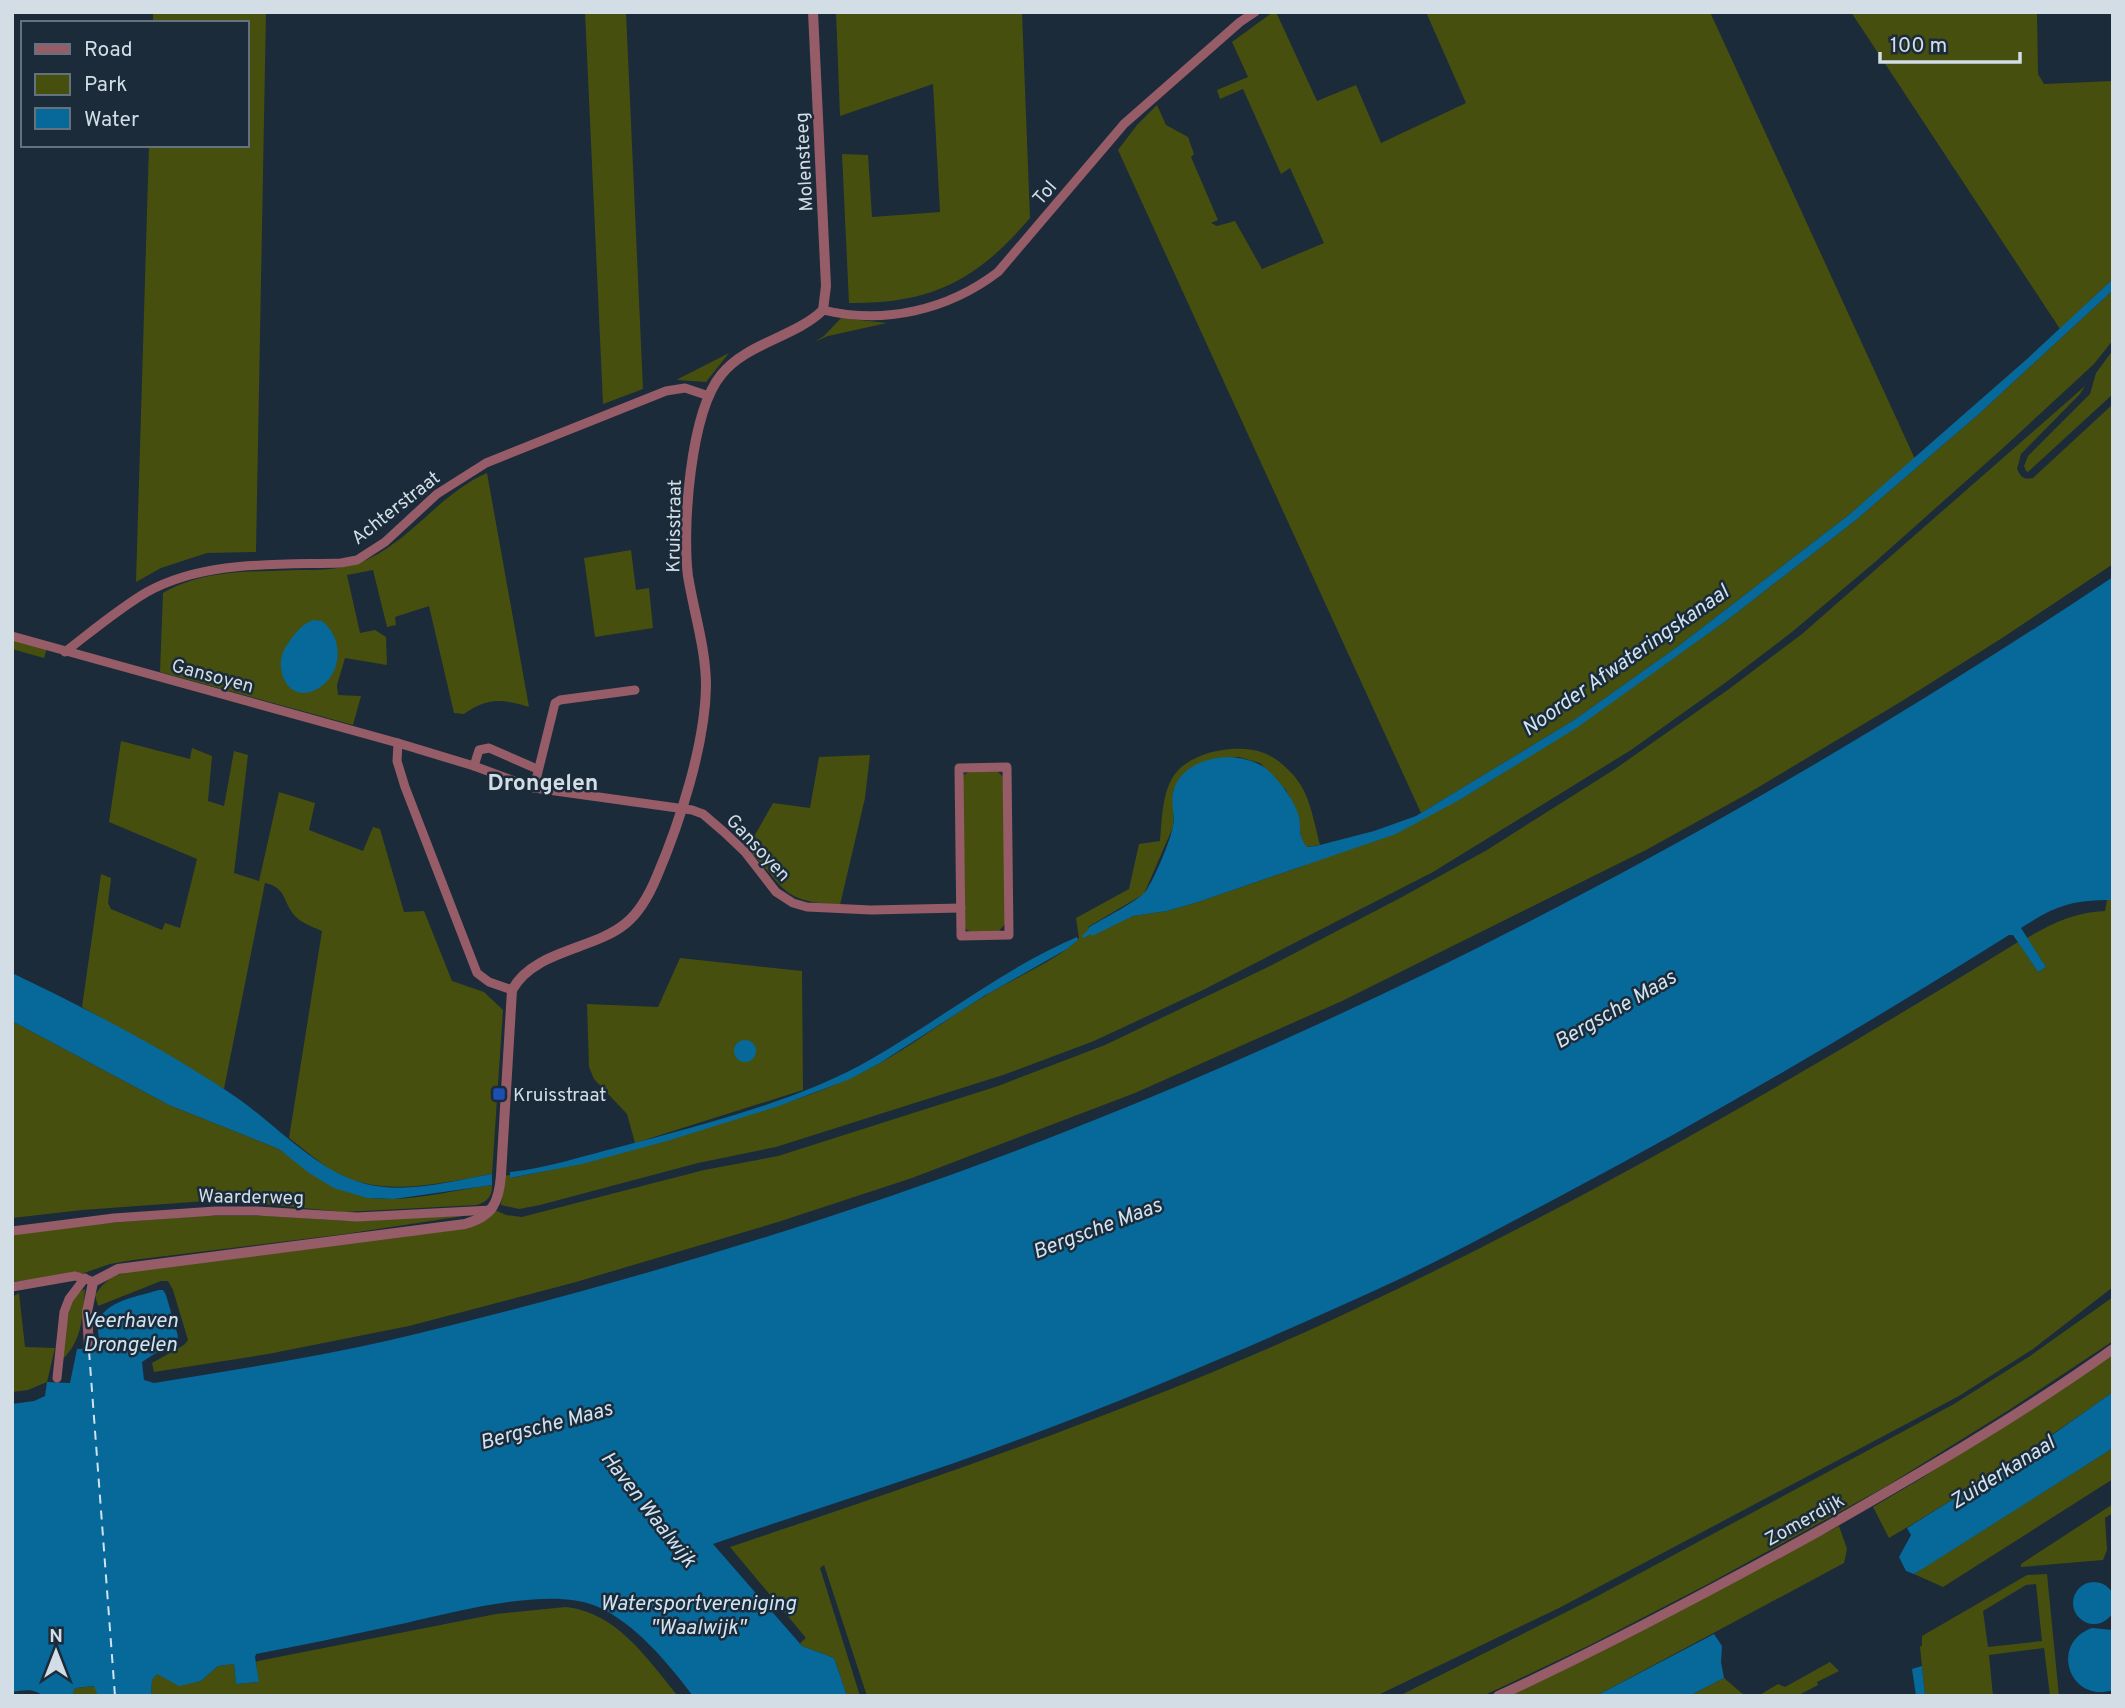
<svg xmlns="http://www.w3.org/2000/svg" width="2125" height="1708" font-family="Overpass,sans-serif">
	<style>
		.green { fill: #464f0e; fill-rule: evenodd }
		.water { fill: #07689a }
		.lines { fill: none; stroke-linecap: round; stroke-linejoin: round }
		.ferry { stroke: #d0e3f1; stroke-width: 2; stroke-dasharray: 9 7; stroke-linecap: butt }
		.minor { stroke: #965c67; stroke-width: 9 }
		.tertiary { stroke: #965c67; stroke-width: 10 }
		.transit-dot { fill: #1a4fb4; stroke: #1b2b39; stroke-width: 2.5 }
		.labels { text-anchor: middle; stroke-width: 5; stroke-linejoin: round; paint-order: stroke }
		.street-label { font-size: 19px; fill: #d2dde5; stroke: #1b2b39 }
		.poi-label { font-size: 19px; fill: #d2dde5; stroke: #1b2b39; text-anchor: start }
		.water-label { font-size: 21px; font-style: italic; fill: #d0e3f1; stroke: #1b2b39 }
		.quarter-label { font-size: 23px; font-weight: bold; fill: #d2dde5; stroke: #1b2b39 }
	</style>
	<rect width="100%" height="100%" fill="#1b2b39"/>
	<!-- green -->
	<g class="green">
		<polygon points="153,12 266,12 256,552 207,553 161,568 136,582 149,145 247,145 247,23 153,23"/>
		<polygon points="585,12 626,12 643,389 603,404"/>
		<path d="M836,12H1022L1030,218C977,280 932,304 849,303L842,154L868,155L872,217L940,212L933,84L840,116Z"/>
		<polygon points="1273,12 1276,12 1317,101 1356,85 1381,143 1466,103 1426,12 1710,12 1915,459 1850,514 1677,647 1574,720 1421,813 1118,150 1137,125 1157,105 1166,125 1188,137 1194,154 1191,157 1218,220 1211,223 1217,226 1235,221 1262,269 1324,243 1290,168 1281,174 1243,89 1220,99 1217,90 1248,77 1232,42"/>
		<polygon points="1851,12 2037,12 2038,74 2044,84 2113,81 2113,279 2060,329"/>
		<path d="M2113,290V340L2094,364L2002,449L1875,562L1792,632L1725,683L1631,750L1433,872L1201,991L1094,1041L1003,1075L776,1147L698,1163L540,1205L519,1209L501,1205L503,1176L510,1175L511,1178C582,1165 649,1145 717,1124C762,1111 806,1098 848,1079C897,1058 939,1023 985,996C1010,980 1062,958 1079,938L1076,918L1129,889L1139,844L1160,841C1162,820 1162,791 1175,774C1192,751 1238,743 1264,753C1279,759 1295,774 1303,789C1312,806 1315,827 1320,845L1306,847L1302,842L1298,816L1286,790L1260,763L1239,757L1208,761L1184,774L1173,791V827L1144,894L1088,927L1091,934L1133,916L1167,911L1198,902L1300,867L1461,799L1578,726L1730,618L1856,520L1980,413Z"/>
		<polygon points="841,318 887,323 828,336 814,342 824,336"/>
		<polygon points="2113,350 2113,394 2028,472 2026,471 2024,466 2028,456 2090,394 2096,373"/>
		<polygon points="729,353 706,382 677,380 680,378"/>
		<path d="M2085,386L2080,394L2021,454L2017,469C2021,477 2023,480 2033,478L2113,404V564L1999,640L1902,701L1747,794L1646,850L1342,1001L1135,1093L912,1178L778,1222L576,1282L409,1326L268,1354L154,1372L152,1363L184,1345L188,1340L173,1290L168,1281H161L98,1306L95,1295C104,1281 112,1276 128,1272L430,1232L495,1210L506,1215L522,1217L704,1170L778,1156L998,1086L1105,1045L1268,967L1402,897L1487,850L1615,769L1729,689L1802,634Z"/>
		<path d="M487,473L529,707C502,699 488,697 464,714L454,713L429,606L395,617L396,625L387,627L373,570L347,575L360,633L375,630L386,637L387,665L345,658L337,685L338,695L361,696L353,725L160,672L163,593C204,569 252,572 298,570C318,570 337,570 356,564C408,546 438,494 487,473Z"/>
		<polygon points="631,550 636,590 649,588 653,628 595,637 584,558"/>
		<polygon points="12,639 47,648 44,658 12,649"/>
		<path d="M121,741L190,759L192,748L212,756L208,801L224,806L234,751L248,755L234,873L259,881L279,792L315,803L309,830L363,851L373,827L380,829L404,912L424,911L452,981L484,992L503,1010L492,1174C441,1183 381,1199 333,1171C317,1161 304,1149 289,1138L322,931C313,927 302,923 296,917C282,903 288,888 265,883L224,1089L82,1007L101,874L111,878L108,903L111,909L162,930L165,923L180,928L197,859L109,822Z"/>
		<path d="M870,755L865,798L840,905C777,901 787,887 747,849L773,803L810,808L819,757Z"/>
		<polygon points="970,771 997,771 1004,778 1005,924 998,932 971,932 965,929 963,779 964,775"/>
		<path d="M2107,900H2113V1287L2033,1349L1959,1396L1559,1608L1376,1696H867L824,1565L820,1568L860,1696H847L834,1658L802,1646L800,1643L806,1638L730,1547C923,1482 1115,1417 1301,1334C1549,1222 1786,1085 2018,942L2038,972L2046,967L2027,938C2052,923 2076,912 2105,911Z"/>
		<polygon points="680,958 802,971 803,1090 635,1143 627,1114 594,1079 589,1067 587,1004 658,1007"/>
		<path d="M12,1021L169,1105L279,1149C297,1162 348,1195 369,1198C407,1203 454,1190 492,1185C492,1197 488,1201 477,1205L344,1212L220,1200L82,1210L12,1218Z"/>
		<polygon points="470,1215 345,1234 133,1260 110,1264 84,1273 12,1282 12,1234 84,1225 201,1216 270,1216 347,1221"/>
		<path d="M85,1289C82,1318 83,1341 60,1362C63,1341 61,1297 85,1289Z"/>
		<polygon points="19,1293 25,1347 55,1348 47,1382 28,1390 12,1392 12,1297"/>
		<polygon points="2113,1297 2113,1341 2009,1410 1885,1487 1708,1584 1590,1645 1483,1696 1399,1696 1594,1598 1954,1404 2030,1356"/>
		<path d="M2113,1352V1392C2040,1444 1966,1493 1889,1538L1873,1507L1922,1478Z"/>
		<polygon points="2113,1448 2113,1479 1943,1587 1914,1574"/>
		<polygon points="2113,1504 2113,1513 2105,1518 2107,1550 2103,1560 2021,1567 2021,1564"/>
		<polygon points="1839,1526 1847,1549 1844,1563 1596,1696 1507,1696 1701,1599"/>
		<path d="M2047,1574L2059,1696H2050L2044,1648L1989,1655L1993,1696H1925L1920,1647L1922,1645V1636L2027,1575ZM2036,1584L2042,1641L1988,1647L1983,1611L2026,1585Z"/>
		<path d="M566,1607C618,1613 647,1659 678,1696H151L152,1680L157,1673L183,1683H191L201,1681L218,1666L234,1664L236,1684L258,1682L256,1662L258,1661L496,1614Z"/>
		<polygon points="1830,1662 1839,1671 1817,1682 1818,1685 1797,1696 1758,1696 1778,1684 1785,1687"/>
		<polygon points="1724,1678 1745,1696 1689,1696"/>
		<polygon points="95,1686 98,1696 72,1696 75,1688"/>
	</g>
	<!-- water -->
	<g class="water">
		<path d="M2113,279V290L1980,413L1856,520L1730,618L1578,727L1461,799L1396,834L1198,902L1167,911L1133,916L1092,936L1091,934L1083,938L1082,936L1089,929L1088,928C1100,920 1140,900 1146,891C1155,877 1170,842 1173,826C1175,814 1170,801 1174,789C1186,753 1245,748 1270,772C1281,783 1295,801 1299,817C1301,828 1298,837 1307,847L1316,846L1374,831L1416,816L1574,720L1677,647L1850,514L2027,359Z"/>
		<path d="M2113,577V900C2071,900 2057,905 2021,928L2046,967L2038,972L2013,935H2009C1864,1026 1717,1113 1566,1193C1513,1221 1460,1250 1406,1276C1279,1335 1151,1390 1020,1439C919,1477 815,1509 713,1544L802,1646L834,1658L847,1696H693C668,1663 634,1622 596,1606C546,1585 445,1615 392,1626C347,1636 302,1645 256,1654L255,1657L259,1682L236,1684L234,1664L218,1666L201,1681L179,1686L157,1674L152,1680L151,1696H98L94,1686L75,1688L72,1696H43C34,1688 24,1690 12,1692V1404L34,1401L45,1396L47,1382L70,1383L77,1349L101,1348C100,1341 97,1332 98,1325C101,1301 140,1296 159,1290H163L166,1295L178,1336L177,1339L142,1362L144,1380L154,1383C245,1368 338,1354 428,1331C652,1276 878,1207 1092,1121C1451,978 1792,791 2113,577Z"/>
		<path d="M313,620L322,621C346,640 342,679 313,691C288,701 274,670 284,650C291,638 300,625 313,620Z"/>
		<path d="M1077,937L1078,940L1067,949L984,996L880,1063L850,1079L779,1106L667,1141L582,1164L510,1178V1172C547,1168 583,1156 619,1147C699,1126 802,1100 873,1058C941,1019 1006,967 1077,937Z"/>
		<path d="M12,973C87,1009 161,1047 230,1093C273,1121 316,1172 366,1184C407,1194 452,1181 492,1174V1185L394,1199L367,1198L334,1188L309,1173L279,1149L169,1105L12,1021Z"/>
		<circle cx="745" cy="1051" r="11"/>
		<polygon points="2113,1392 2113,1448 1924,1568 1914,1574 1906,1571 1899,1557 1911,1535 1907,1528 2018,1459"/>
		<circle cx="2094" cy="1603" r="21"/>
		<path d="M2092,1628L2113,1630V1690C2069,1704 2049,1643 2092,1628Z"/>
		<polygon points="1714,1634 1722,1646 1721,1662 1724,1678 1689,1696 1596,1696"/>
		<polygon points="1922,1666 1925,1696 1916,1696 1912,1669"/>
	</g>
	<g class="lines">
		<!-- ferry -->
		<polyline class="ferry" points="89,1351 115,1696"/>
		<!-- minor -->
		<g class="minor">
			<path d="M823,310C884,325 948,310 998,272L1124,124L1240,22L1255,12"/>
			<polyline points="12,636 398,743 474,766 534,788 692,810 703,814 724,832 745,852 776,892 793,903 807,907 871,910 961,908"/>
			<path d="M65,652C91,632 118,609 147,592C205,560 276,565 341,563L357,560L385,542L437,494L486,463L666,391L685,388L709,396"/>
			<polyline points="398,743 397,761 405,787 477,973 489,982 512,990"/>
			<polyline points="474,766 479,750 489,748 537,769"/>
			<polygon points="1007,767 1009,935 961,936 959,768"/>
			<polyline points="534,788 555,703 560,700 635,690"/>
			<polyline points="12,1231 114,1218 215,1211 257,1211 357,1217 491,1210"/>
			<polyline points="12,1287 75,1276 89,1280"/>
			<polyline points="57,1378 64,1312 69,1299 85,1278"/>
		</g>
		<!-- tertiary -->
		<g class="tertiary">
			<path d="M89,1348L87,1312L93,1282L118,1269L465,1224C493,1216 499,1202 501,1175L512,990C534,950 593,950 625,924C639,913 650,893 657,876C680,822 705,745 706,686C706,649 694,613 688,576C682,529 690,413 721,375C746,343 794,338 823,310L826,286L813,12"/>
			<path d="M1498,1696C1607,1646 1714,1589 1819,1531C1919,1474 2019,1416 2113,1349"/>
		</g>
	</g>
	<!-- markers -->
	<rect class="transit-dot" x="492" y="1087" width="14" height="14" rx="3.5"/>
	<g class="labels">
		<!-- street labels -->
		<g class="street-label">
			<text transform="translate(803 162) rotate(-93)" y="7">Molensteeg</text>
			<text transform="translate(1044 192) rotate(-49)" y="7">Tol</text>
			<text transform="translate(395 507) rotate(-38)" y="7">Achterstraat</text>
			<text transform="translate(673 526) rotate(-89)" y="7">Kruisstraat</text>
			<text transform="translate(213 675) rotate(15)" y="7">Gansoyen</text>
			<text transform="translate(759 847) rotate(47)" y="7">Gansoyen</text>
			<text transform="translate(251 1196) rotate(1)" y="7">Waarderweg</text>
			<text transform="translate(1804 1519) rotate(-29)" y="7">Zomerdijk</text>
		</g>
		<!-- poi labels -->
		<g class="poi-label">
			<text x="513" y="1101">Kruisstraat</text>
		</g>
		<!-- water labels -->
		<g class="water-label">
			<text transform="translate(1625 660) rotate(-35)" y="7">Noorder Afwateringskanaal</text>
			<text transform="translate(1615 1009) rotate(-30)" y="7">Bergsche Maas</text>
			<text transform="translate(1097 1228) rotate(-21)" y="7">Bergsche Maas</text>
			<text x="130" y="1327">Veerhaven<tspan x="130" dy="24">Drongelen</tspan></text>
			<text transform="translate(546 1425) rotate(-15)" y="7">Bergsche Maas</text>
			<text transform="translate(2002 1472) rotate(-32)" y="7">Zuiderkanaal</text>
			<text transform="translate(649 1509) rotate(52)" y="7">Haven Waalwijk</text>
			<text x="698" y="1610">Watersportvereniging<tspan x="698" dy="24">"Waalwijk"</tspan></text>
		</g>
		<!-- quarter labels -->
		<g class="quarter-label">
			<text x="543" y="790">Drongelen</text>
		</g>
	</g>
	<!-- border -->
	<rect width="2125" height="1708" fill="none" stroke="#d2dde5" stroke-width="28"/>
	<!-- legend -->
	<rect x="21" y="21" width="228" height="126" fill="#1b2b39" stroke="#64727e" stroke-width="2"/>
	<rect x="35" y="44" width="35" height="10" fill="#965c67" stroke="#64727e" stroke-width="2"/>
	<text x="84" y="56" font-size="21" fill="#d2dde5">Road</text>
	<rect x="35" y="74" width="35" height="21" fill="#464f0e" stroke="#64727e" stroke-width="2"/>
	<text x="84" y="91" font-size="21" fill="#d2dde5">Park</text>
	<rect x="35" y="108" width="35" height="21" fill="#07689a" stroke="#64727e" stroke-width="2"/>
	<text x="84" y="126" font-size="21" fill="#d2dde5">Water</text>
	<!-- north arrow -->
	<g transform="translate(56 1652)" stroke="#1b2b39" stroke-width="5" paint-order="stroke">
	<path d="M0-5L12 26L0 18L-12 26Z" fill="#d2dde5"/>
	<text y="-10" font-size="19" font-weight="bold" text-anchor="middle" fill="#d2dde5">N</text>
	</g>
	<!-- scale -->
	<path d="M1880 52v10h140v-10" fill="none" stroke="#d2dde5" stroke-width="3.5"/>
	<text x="1890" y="52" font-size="21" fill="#d2dde5" stroke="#1b2b39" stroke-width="5" paint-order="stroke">100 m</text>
</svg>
